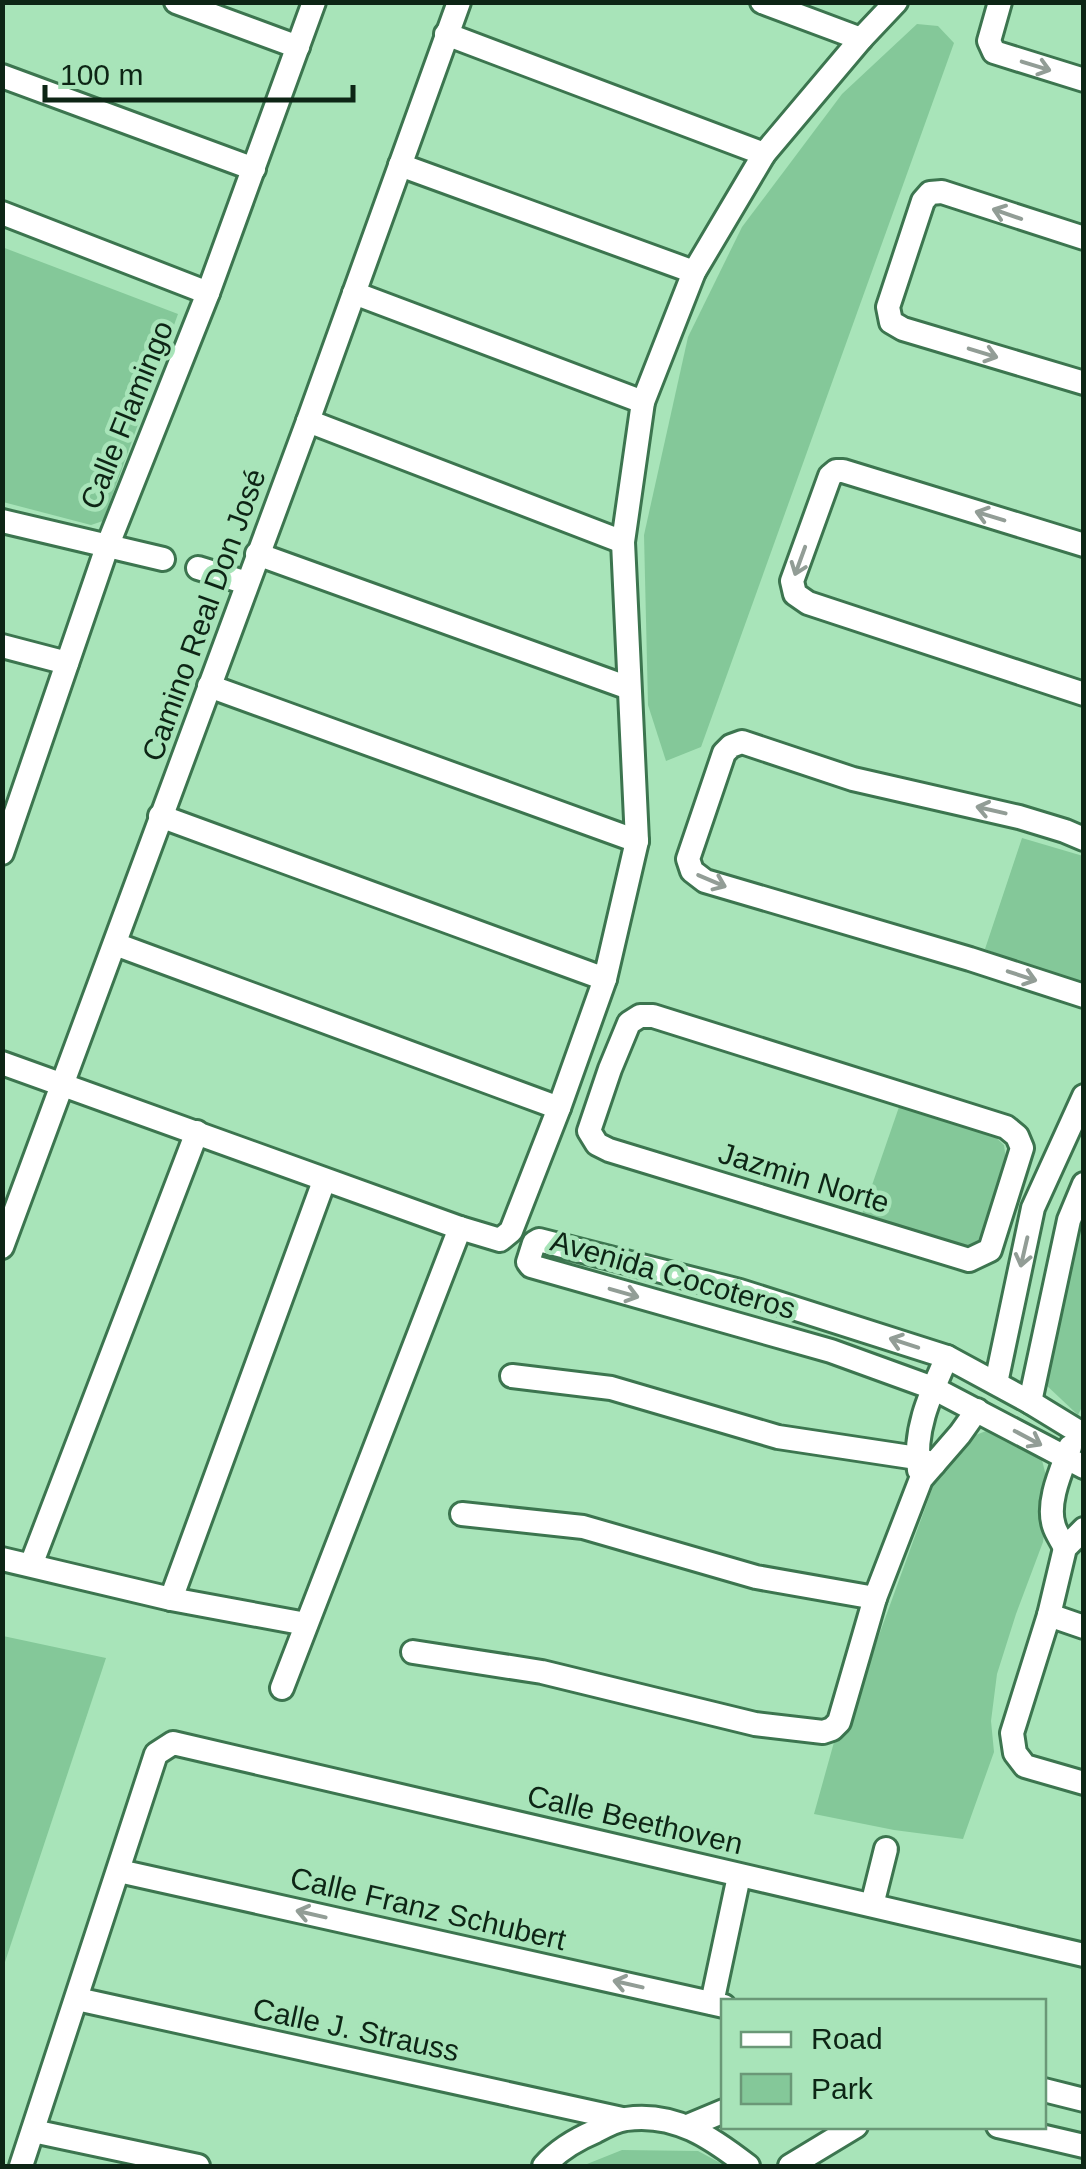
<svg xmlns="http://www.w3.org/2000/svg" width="1086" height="2169" font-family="Helvetica,sans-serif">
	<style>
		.green { fill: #84c899 }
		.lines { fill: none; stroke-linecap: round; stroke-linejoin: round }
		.minor-casing { stroke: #3c754f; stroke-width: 28 }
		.minor { stroke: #fff; stroke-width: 22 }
		.oneway { stroke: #929d96 }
		.labels { text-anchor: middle; stroke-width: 9; stroke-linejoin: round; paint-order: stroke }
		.street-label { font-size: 30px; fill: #0d2515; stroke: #a8e4b9 }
	</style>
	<rect width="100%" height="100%" fill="#a8e4b9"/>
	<!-- green -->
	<g class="green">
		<polygon points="917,24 938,26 954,43 701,747 666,761 648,705 644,535 688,337 742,227 842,94"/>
		<polygon points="2,247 178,314 103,521 91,525 3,502"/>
		<polygon points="1022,838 1083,856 1083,985 1074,985 985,949"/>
		<polygon points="899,1107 991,1133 1004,1145 1006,1160 984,1236 971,1247 951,1244 862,1214"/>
		<polygon points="1083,1222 1084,1403 1078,1415 1044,1383 1068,1252"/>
		<polygon points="986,1431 1000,1434 1041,1456 1050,1492 1043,1542 1016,1614 997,1674 991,1721 994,1752 963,1839 894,1830 814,1814 836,1735 874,1649 935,1481 963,1440"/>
		<polygon points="3,1636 106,1658 3,1968 2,1636"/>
		<polygon points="622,2150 698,2151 726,2166 582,2166"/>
	</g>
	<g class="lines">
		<defs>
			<g id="minor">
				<polyline points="176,2 298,47"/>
				<polyline points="762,2 861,39"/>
				<polyline points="1000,2 989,41 994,52 1084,80"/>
				<polyline points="446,34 764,154"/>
				<polyline points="2,76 254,169"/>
				<polyline points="400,165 694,272"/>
				<polyline points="2,213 208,293"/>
				<polyline points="1084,238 942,192 930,193 923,201 888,307 891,322 903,329 1084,383"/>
				<polyline points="354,293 643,402"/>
				<polyline points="308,421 623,542"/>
				<polyline points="2,521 163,559"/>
				<polyline points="1084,545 843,471 836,471 830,476 792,581 795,594 808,603 1084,694"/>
				<polyline points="257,554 629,688"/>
				<polyline points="198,568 247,583"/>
				<polyline points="2,646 67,663"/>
				<polyline points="209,686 637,841"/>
				<polyline points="160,816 605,979"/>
				<polyline points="1084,839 1065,831 1019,817 853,779 742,742 731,746 724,753 688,859 692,871 705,881 970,959 1084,996"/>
				<polyline points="2,853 107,547 208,293 314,2"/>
				<polyline points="115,944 559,1108"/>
				<polygon points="640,1016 653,1016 1006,1127 1017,1136 1022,1148 990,1250 969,1260 609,1150 597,1144 589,1131 610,1069 629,1023"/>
				<polyline points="2,1063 460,1228 500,1240 511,1231 559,1108 605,979 637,841 623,542 643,402 694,272 764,154 861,39 896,2"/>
				<polyline points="2,1247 308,421 459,2"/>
				<polyline points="512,1376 611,1388 778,1437 917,1458 934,1464"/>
				<polyline points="996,1383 1033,1208 1084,1096"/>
				<polyline points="1030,1402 1069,1220 1084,1184"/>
				<polyline points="1084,1435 1030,1402 947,1357 740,1291 539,1240 534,1243 528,1262 531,1266 831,1351 933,1388 1084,1467"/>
				<path d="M919,1470C913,1430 931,1393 947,1357"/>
				<polyline points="462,1514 583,1527 756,1577 875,1598"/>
				<polyline points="1084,1529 1065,1548 1049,1615 1012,1733 1015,1753 1025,1766 1084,1783"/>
				<path d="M1065,1548C1062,1541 1056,1533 1054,1526C1046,1502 1062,1469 1070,1447"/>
				<polyline points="2,1559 171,1599 306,1624"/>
				<polyline points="31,1565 197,1132"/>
				<polyline points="171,1599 324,1181"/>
				<polyline points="1049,1615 1084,1627"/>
				<polyline points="413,1652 542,1672 755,1724 823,1732 832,1729 839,1722 875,1598 921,1479 960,1434 977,1410"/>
				<polyline points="282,1688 460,1228"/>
				<polyline points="119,1871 724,2006"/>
				<polyline points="872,1905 886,1849"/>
				<polyline points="77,1999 622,2119"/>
				<polyline points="712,2003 739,1876"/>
				<polyline points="1044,2090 1084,2100"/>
				<polyline points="688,2126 724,2111"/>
				<polyline points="998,2126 1084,2146"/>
				<polyline points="33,2131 198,2166"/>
				<polyline points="21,2166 156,1754 173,1743 1084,1955"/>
				<path d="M544,2166C558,2150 577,2139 596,2131C605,2126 616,2120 626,2119C675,2112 712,2138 748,2166"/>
				<polyline points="790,2166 856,2126"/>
			</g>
		</defs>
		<!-- minor casing -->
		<use href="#minor" class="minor-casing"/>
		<!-- minor -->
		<use href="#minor" class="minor"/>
	</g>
	<!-- one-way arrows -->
	<defs><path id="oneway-shaft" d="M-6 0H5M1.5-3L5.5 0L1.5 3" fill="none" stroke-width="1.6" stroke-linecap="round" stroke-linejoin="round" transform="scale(2.5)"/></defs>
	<g class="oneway">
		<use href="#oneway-shaft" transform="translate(1036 66) rotate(17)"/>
		<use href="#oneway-shaft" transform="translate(1007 214) rotate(-161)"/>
		<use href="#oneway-shaft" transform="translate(983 353) rotate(17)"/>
		<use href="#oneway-shaft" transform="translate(990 516) rotate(-163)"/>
		<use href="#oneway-shaft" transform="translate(800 561) rotate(110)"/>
		<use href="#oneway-shaft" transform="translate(991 810) rotate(-167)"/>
		<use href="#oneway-shaft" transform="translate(712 881) rotate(23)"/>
		<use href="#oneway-shaft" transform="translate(1022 976) rotate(18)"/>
		<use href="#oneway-shaft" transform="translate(1024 1252) rotate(103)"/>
		<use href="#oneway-shaft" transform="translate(624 1293) rotate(16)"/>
		<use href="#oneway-shaft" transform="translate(904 1343) rotate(-162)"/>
		<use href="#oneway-shaft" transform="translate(1028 1438) rotate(28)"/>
		<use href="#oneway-shaft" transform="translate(311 1914) rotate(-167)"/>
		<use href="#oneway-shaft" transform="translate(628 1984) rotate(-167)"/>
	</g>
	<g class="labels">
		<!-- street labels -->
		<g class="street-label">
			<text transform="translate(127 415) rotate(-68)" y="10">Calle Flamingo</text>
			<text transform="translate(204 615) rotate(-70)" y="10">Camino Real Don José</text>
			<text transform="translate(804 1178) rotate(17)" y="10">Jazmin Norte</text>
			<text transform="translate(673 1275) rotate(16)" y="10">Avenida Cocoteros</text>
			<text transform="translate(635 1820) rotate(13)" y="10">Calle Beethoven</text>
			<text transform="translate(428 1909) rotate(13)" y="10">Calle Franz Schubert</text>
			<text transform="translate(356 2030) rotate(12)" y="10">Calle J. Strauss</text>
		</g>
	</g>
	<!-- border -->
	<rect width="1086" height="2169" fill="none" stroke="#0d2515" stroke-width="10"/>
	<!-- legend -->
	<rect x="721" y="1999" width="325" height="130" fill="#a8e4b9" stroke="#6a9877" stroke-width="2.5"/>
	<rect x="741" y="2032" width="50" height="15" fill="#ffffff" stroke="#6a9877" stroke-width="2.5"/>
	<text x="811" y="2049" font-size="30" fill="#0d2515">Road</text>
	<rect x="741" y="2074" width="50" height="30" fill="#84c899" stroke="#6a9877" stroke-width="2.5"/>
	<text x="811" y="2099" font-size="30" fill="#0d2515">Park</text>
	<!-- scale -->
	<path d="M45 85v15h308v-15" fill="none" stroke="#0d2515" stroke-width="5"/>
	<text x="60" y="85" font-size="30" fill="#0d2515" stroke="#a8e4b9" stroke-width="8" paint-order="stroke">100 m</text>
</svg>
